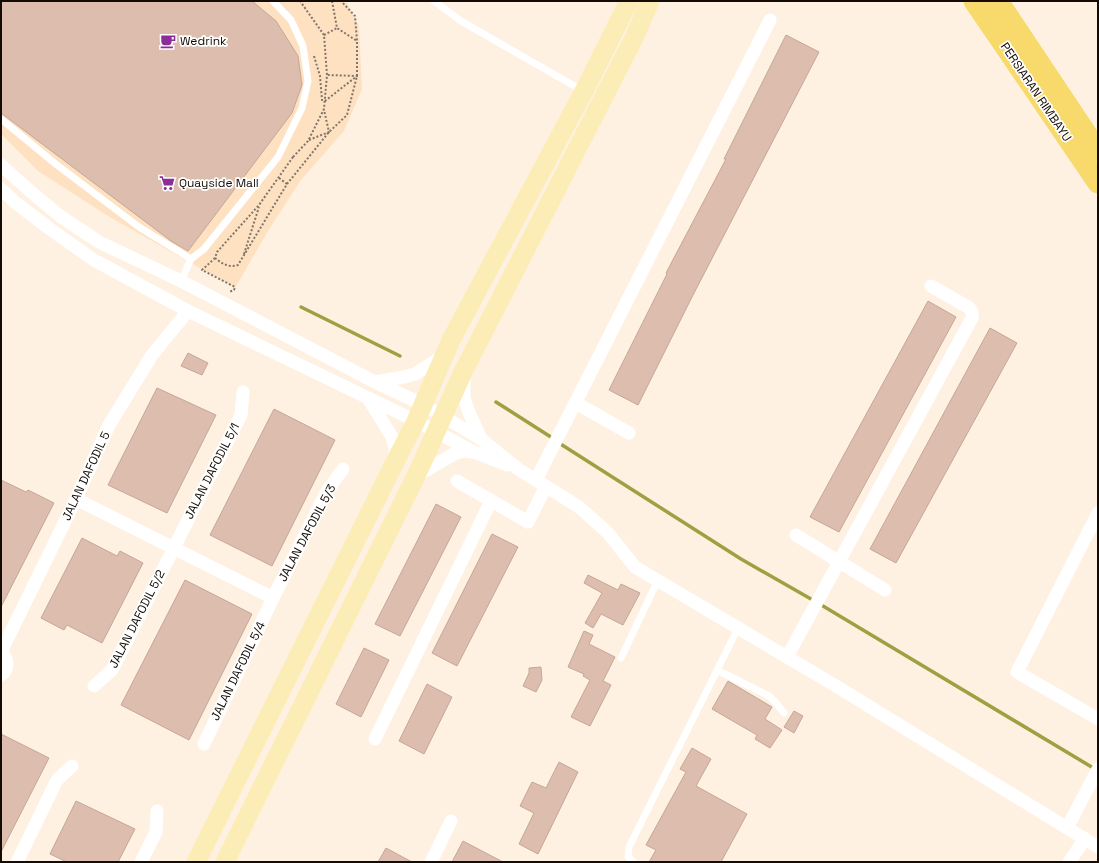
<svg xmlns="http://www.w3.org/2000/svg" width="1099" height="863" font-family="'Space Grotesk',sans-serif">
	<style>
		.built { fill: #fee1c1 }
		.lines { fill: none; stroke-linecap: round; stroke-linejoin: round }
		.stream { stroke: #9da142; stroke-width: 3.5 }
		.building { fill: #ddbeae; stroke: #c5a697 }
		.path { stroke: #80756a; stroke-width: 2; stroke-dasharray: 2 2; stroke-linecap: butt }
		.lane { stroke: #fff; stroke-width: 7 }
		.street { stroke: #fff; stroke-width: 13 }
		.secondary { stroke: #fbedb5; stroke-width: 19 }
		.primary { stroke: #f7da6b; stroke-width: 21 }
		.labels { text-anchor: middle; stroke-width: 3.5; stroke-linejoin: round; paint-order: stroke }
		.poi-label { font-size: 12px; fill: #130b04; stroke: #fff; text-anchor: start }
		.street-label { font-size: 12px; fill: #130b04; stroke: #fff }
	</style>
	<rect width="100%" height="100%" fill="#fff1e1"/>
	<!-- built -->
	<polygon class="built" points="1,1 346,1 359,26 362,89 344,131 301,180 268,231 235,288 108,216 38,171 1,134"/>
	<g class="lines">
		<!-- stream -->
		<g class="stream">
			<polyline points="301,307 400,356"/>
			<polyline points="496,402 554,439"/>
			<polyline points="559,443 741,559 818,603 1095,769"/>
		</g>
	</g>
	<!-- building -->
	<g class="building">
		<polygon points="1,1 252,1 276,21 298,56 302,85 292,113 188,251 171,241 1,113"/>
		<polygon points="786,35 819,52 692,297 638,405 609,390 667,274 666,273 726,159 724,159"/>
		<polygon points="928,301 956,317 839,532 810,517"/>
		<polygon points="990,328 1017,343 896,563 870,549"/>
		<polygon points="188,353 208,363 202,375 181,366"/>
		<polygon points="157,388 216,415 167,513 108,485"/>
		<polygon points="274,409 335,440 272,566 210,535"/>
		<polygon points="1,480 26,492 28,490 54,503 1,607"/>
		<polygon points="436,504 461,517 400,636 375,624"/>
		<polygon points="492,534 518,547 457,666 432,653"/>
		<polygon points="82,538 117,556 120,551 143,563 102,643 67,625 64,630 41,618"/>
		<polygon points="588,575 618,590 621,584 640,593 623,625 601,614 593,628 585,623 602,593 584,583"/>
		<polygon points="185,580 252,614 189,740 121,705"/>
		<polygon points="584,631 593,635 589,644 615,657 603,681 611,685 590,726 571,717 590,680 583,676 584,674 568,667"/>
		<polygon points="364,648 389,660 361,717 336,704"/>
		<polygon points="541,667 542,680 536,692 523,686 529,673 529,668"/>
		<polygon points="728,681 772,707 765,719 782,730 770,748 755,739 757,735 712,709"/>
		<polygon points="427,684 452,697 424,754 399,741"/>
		<polygon points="794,711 803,716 794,733 784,727"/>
		<polygon points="1,734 49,758 1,852"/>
		<polygon points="692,748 711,759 696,786 747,814 721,862 649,862 656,850 646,845 686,772 680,769"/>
		<polygon points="559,762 578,772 538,854 519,844 534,813 520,806 532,782 546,788"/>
		<polygon points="76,801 135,829 118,862 67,862 50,854"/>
		<polygon points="463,841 503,862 452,862"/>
		<polygon points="386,848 412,862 378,862"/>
	</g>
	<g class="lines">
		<!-- path -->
		<g class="path">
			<polyline points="332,1 337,28 357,41 355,16 341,1"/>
			<polyline points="324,35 337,28"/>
			<polyline points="314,56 320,76 322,100 325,101 357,76 327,75"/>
			<polyline points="309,140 329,132 324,110"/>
			<path d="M293,157L259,205L217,252L215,258C222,264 230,268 238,265L287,184L329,132L347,115L357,76V41"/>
			<polyline points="293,157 308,141 324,109 327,75 324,35 300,1"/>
			<polyline points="279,178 287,184"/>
			<polyline points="244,254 259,207"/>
			<polyline points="215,258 202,270 235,287 234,290 229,292"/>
		</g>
		<!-- lane -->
		<g class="lane">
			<polyline points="434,1 461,21 583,91"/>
			<polyline points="1,119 57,165 139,227 191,259"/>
			<polyline points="181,281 191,259 204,249 278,157 302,108 308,81 303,46 291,20 273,1"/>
			<polyline points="621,658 658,580"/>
			<polyline points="717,670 769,696 777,704 784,713"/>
			<polyline points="634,862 628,857 629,847 738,628"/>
		</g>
		<!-- street -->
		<g class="street">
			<polyline points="1,165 30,191 60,216 99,242 181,281 375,382 424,405 481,439 518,469 579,507 608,533 635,567 836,686 1098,847"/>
			<polyline points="1,189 16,203 50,229 94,260 188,311 416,421 474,452 507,465"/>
			<polyline points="464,374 464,398 468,410 481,439"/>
			<polyline points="375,382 404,377 415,374 440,358 443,353"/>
			<polyline points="368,398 392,437 395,448 395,460"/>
			<polyline points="576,403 629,433"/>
			<polyline points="416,476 454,454 463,451 472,452"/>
			<polyline points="536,480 770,20"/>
			<polyline points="457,481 528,522 546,486"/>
			<polyline points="76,499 273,598"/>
			<polyline points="1098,513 1017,672 1098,719"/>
			<polyline points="796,535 885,590"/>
			<polyline points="1,652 76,499 109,425 152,355 188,311"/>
			<path d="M1,653C9,659 9,669 1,675"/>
			<path d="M787,657L972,318C973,313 972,310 968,307L931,286"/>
			<polyline points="94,686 112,670 241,415 243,392"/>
			<polyline points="375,739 491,501"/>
			<polyline points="204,744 273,598 327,491 343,469"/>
			<polyline points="1067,828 1098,769"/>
			<polyline points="17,862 57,780 72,766"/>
			<polyline points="141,862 156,832 157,811"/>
			<polyline points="431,862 451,821"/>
			<polyline points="1069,862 1080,846 1084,838"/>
		</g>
		<!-- secondary -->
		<g class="secondary">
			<polyline points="196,862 395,462 416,421 451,340 584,91 629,1"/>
			<polyline points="225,862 416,476 443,416 464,370 635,36 650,1"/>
		</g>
		<!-- primary -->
		<g class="primary">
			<polyline points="974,1 1098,183"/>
			<polyline points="998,1 1098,151"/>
		</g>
	</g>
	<!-- icons -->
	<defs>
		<symbol id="cafe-bare" viewBox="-9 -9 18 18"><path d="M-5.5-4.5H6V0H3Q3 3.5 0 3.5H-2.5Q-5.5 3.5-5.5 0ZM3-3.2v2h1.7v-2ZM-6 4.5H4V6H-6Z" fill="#8b2e98" stroke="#fff" stroke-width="2.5" paint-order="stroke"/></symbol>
		<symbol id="supermarket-bare" viewBox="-9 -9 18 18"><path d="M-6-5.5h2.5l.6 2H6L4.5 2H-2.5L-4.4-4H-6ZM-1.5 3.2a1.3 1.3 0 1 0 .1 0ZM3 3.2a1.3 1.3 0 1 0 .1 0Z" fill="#8b2e98" stroke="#fff" stroke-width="2.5" paint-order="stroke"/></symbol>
	</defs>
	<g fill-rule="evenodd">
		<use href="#cafe-bare" x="157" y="30" width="22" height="22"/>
		<use href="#supermarket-bare" x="156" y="172" width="22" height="22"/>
	</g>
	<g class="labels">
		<!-- poi labels -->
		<g class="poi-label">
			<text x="180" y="45">Wedrink</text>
			<text x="179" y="187">Quayside Mall</text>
		</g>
		<!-- street labels -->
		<g class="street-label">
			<text transform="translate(1036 92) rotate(56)" y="4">PERSIARAN RIMBAYU</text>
			<text transform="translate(212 471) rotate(-63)" y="4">JALAN DAFODIL 5/1</text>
			<text transform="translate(86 476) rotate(-65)" y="4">JALAN DAFODIL 5</text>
			<text transform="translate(307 533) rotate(-62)" y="4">JALAN DAFODIL 5/3</text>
			<text transform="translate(137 619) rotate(-63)" y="4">JALAN DAFODIL 5/2</text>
			<text transform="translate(238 671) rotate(-64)" y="4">JALAN DAFODIL 5/4</text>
		</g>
	</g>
	<!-- border -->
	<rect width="1099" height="863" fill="none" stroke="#130b04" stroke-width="4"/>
</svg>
